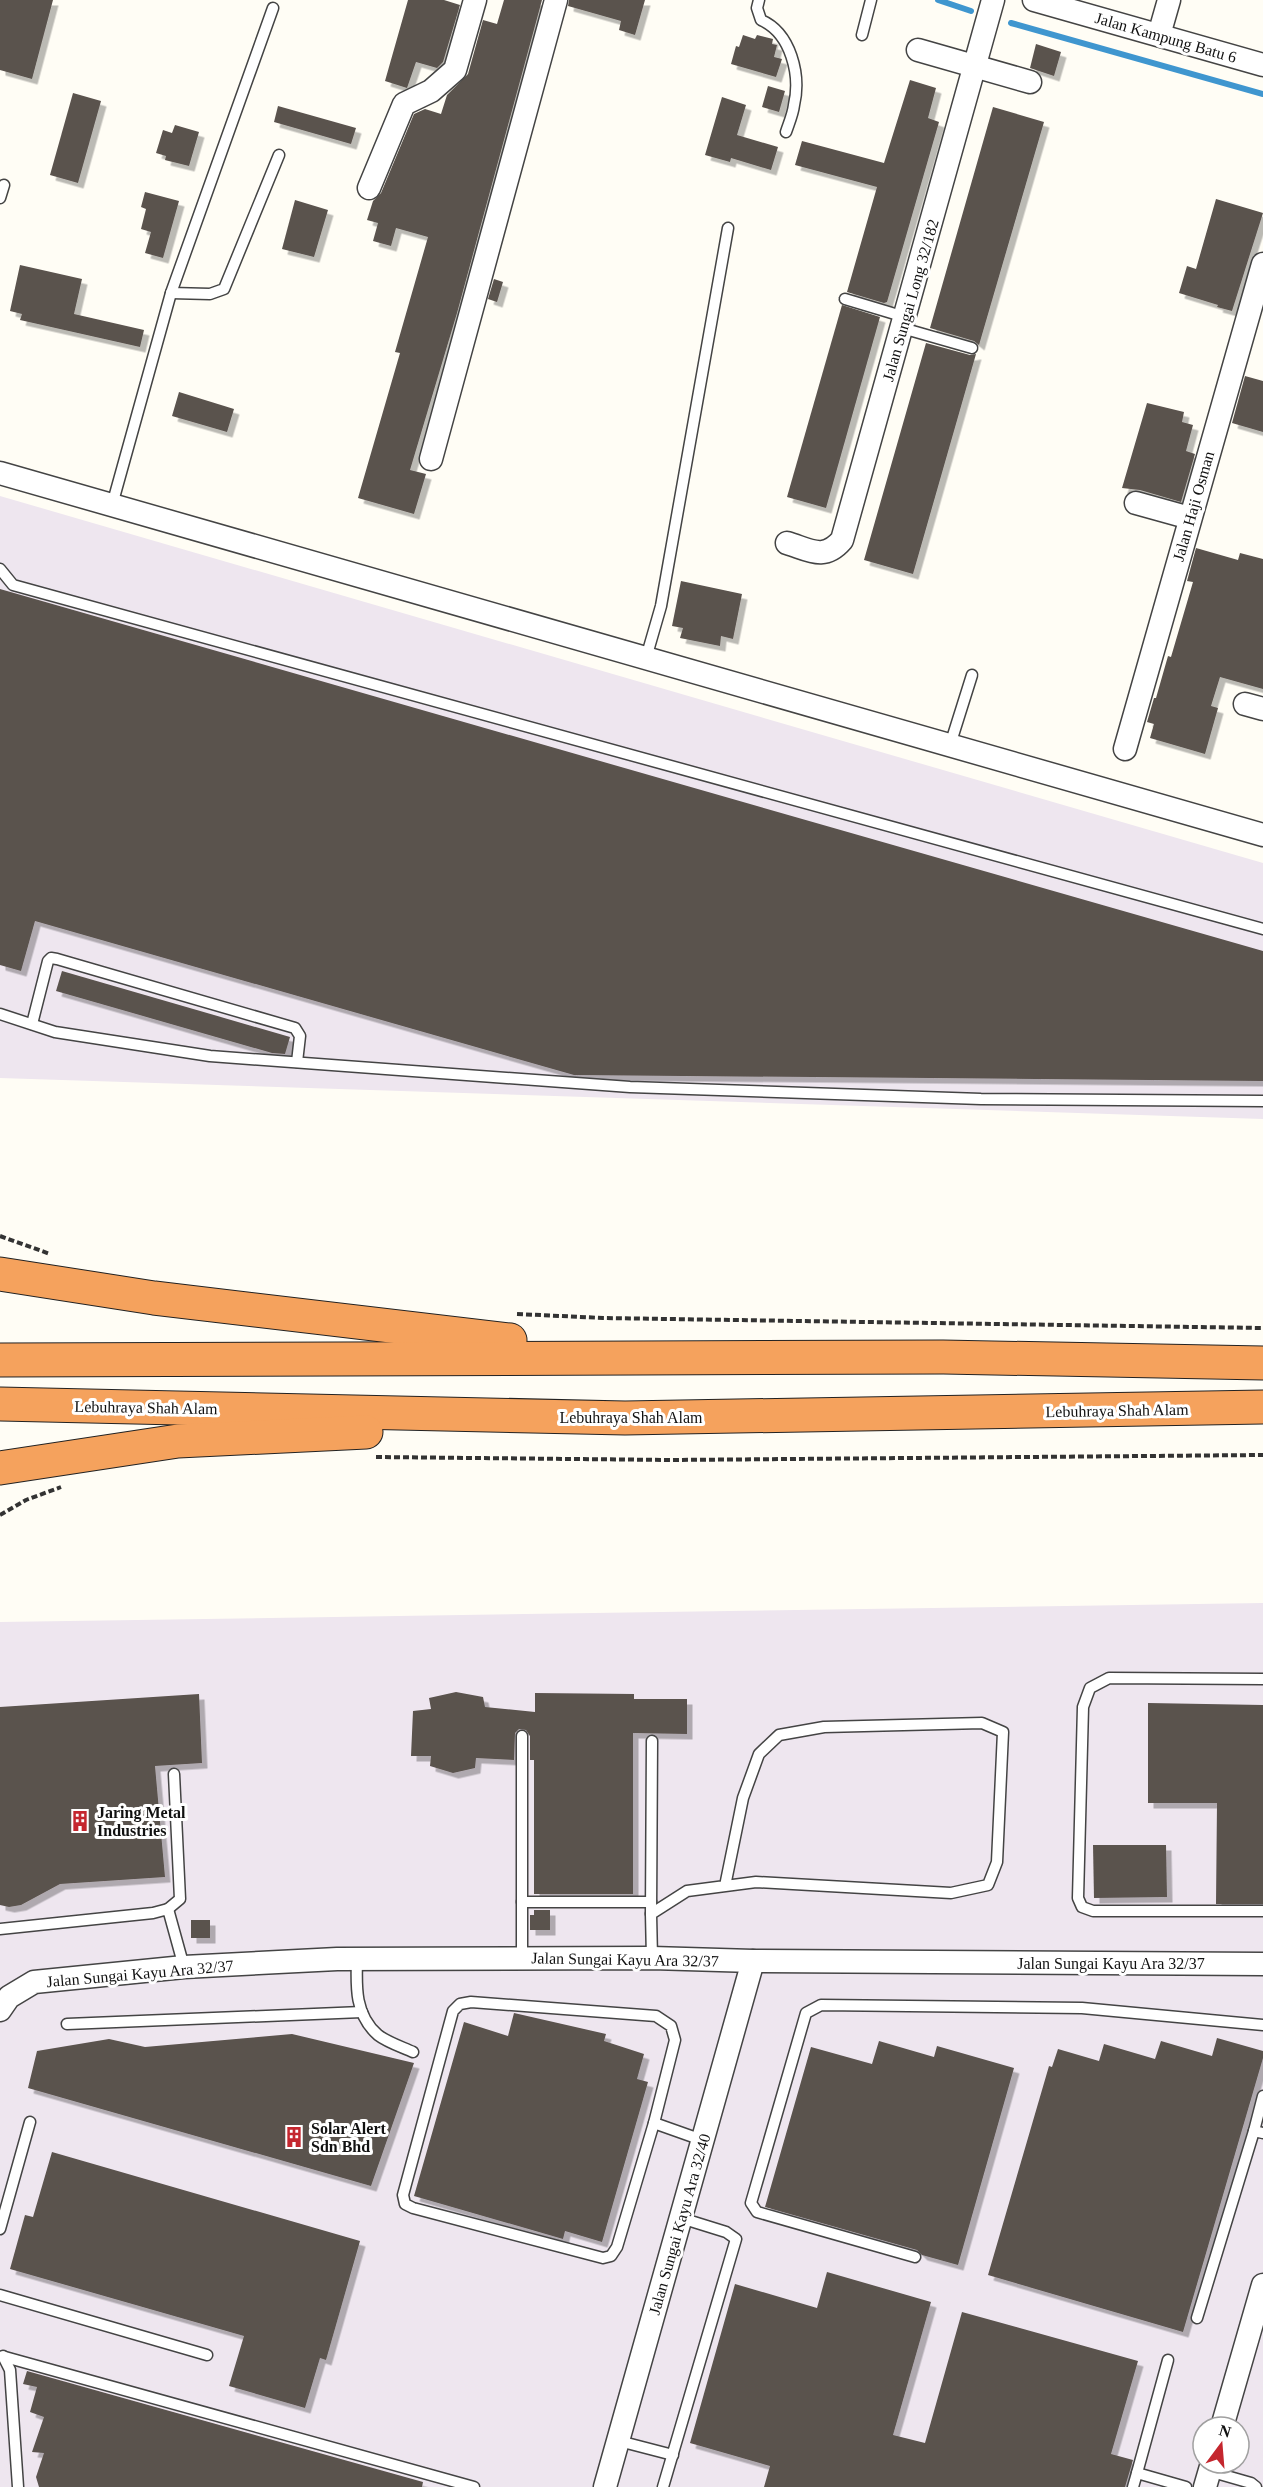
<svg xmlns="http://www.w3.org/2000/svg" width="1263" height="2487" font-family="Georgia,serif">
	<style>
		.industrial { fill: #eee6ef; fill-rule: evenodd }
		.lines { fill: none; stroke-linecap: round; stroke-linejoin: round }
		.stream { stroke: #3f96cf; stroke-width: 6 }
		.building { fill: #5a524d; filter: url(#shadow) }
		.lane-casing { stroke: #444; stroke-width: 13 }
		.street-casing { stroke: #444; stroke-width: 25 }
		.highway-casing { stroke: #222; stroke-width: 35 }
		.path { stroke: #333; stroke-width: 4; stroke-dasharray: 6 3; stroke-linecap: butt }
		.lane { stroke: #fff; stroke-width: 10 }
		.street { stroke: #fff; stroke-width: 22 }
		.highway { stroke: #f5a25d; stroke-width: 33 }
		.labels { text-anchor: middle; stroke-width: 6; stroke-linejoin: round; paint-order: stroke }
		.street-label { font-size: 16px; fill: #111; stroke: #fff }
		.poi-label { font-size: 16px; font-weight: bold; fill: #111; stroke: #fff; text-anchor: start }
	</style>
	<defs>
		<filter id="shadow"><feDropShadow dx="5.5" dy="5.5" stdDeviation="0" flood-color="#0004"/></filter>
	</defs>
	<rect width="100%" height="100%" fill="#fffdf5"/>
	<!-- industrial -->
	<g class="industrial">
		<polygon points="0,496 1263,863 1263,1119 0,1078"/>
		<path d="M1263,1603V2487H0V1622ZM1203,2427H1239V2463H1203Z"/>
	</g>
	<g class="lines">
		<!-- stream -->
		<g class="stream">
			<polyline points="938,0 971,11"/>
			<polyline points="1011,23 1263,94"/>
		</g>
	</g>
	<!-- building -->
	<g class="building">
		<polygon points="0,0 53,0 32,79 0,70"/>
		<polygon points="408,0 444,0 460,5 443,62 437,68 416,62 407,88 385,81"/>
		<polygon points="504,0 542,0 457,313 410,470 426,474 414,514 358,498 400,353 395,352 428,237 396,228 391,246 373,241 378,223 367,220 373,201 381,193 414,114 425,109 441,114 447,95 468,74 483,20 497,24"/>
		<polygon points="569,0 645,0 635,35 619,30 621,21 568,6"/>
		<polygon points="743,35 755,39 757,35 773,39 772,44 777,45 774,57 782,59 776,77 731,64 736,46 739,47"/>
		<polygon points="1036,44 1061,52 1054,76 1030,68"/>
		<polygon points="910,80 936,88 928,118 939,122 887,302 884,303 847,292 877,187 795,165 802,141 884,163"/>
		<polygon points="768,86 785,91 779,112 762,107"/>
		<polygon points="73,93 101,101 78,183 50,175"/>
		<polygon points="722,97 746,105 737,135 778,147 771,170 731,158 730,162 705,155"/>
		<polygon points="278,106 356,128 351,144 274,122"/>
		<polygon points="993,107 1044,122 979,345 974,341 930,328"/>
		<polygon points="175,125 199,132 189,166 165,160 166,156 156,153 163,130 172,133"/>
		<polygon points="145,192 179,201 163,258 145,253 151,232 141,229 146,209 141,207"/>
		<polygon points="1216,199 1263,213 1232,311 1217,307 1218,305 1179,293 1187,266 1196,269"/>
		<polygon points="295,200 328,210 314,257 282,249"/>
		<polygon points="20,265 82,279 74,314 144,330 140,347 20,320 22,314 10,311"/>
		<polygon points="494,279 503,282 497,302 488,299"/>
		<polygon points="842,305 880,317 826,508 787,497"/>
		<polygon points="926,343 970,355 976,354 913,574 864,560"/>
		<polygon points="1245,376 1263,381 1263,432 1232,423"/>
		<polygon points="179,392 234,409 227,432 172,416"/>
		<polygon points="1147,403 1184,412 1182,422 1193,425 1186,451 1195,454 1181,502 1140,490 1122,488"/>
		<polygon points="1196,548 1238,560 1240,553 1263,559 1263,689 1220,677 1211,706 1218,708 1205,754 1150,738 1154,724 1147,722 1154,698 1156,698 1168,656 1171,657 1193,582 1187,581"/>
		<polygon points="681,581 742,594 733,639 721,636 720,646 680,638 683,628 672,626"/>
		<polygon points="0,589 1263,951 1263,1081 574,1075 35,921 21,971 0,965"/>
		<polygon points="62,971 290,1037 285,1054 272,1053 56,991"/>
		<polygon points="456,1692 483,1697 485,1707 535,1712 535,1693 634,1694 634,1699 687,1699 687,1734 633,1733 633,1894 534,1894 534,1760 530,1760 530,1736 526,1730 519,1729 515,1733 514,1760 476,1758 475,1768 453,1773 430,1766 431,1756 411,1756 413,1711 431,1709 429,1698"/>
		<polygon points="199,1694 202,1763 155,1766 165,1877 60,1884 21,1905 9,1907 0,1905 0,1707"/>
		<polygon points="1148,1703 1263,1705 1263,1904 1216,1904 1217,1803 1148,1803"/>
		<polygon points="1093,1845 1166,1845 1167,1897 1094,1898"/>
		<polygon points="534,1910 550,1910 550,1930 530,1930 530,1915 534,1915"/>
		<rect x="191" y="1920" width="19" height="18"/>
		<polygon points="514,2013 606,2034 604,2041 644,2054 637,2079 648,2082 602,2242 565,2231 563,2239 414,2196 464,2022 508,2036"/>
		<polygon points="292,2034 414,2063 371,2186 28,2088 37,2051 109,2039 145,2047"/>
		<polygon points="1217,2038 1263,2051 1263,2058 1183,2332 988,2275 1049,2066 1052,2067 1058,2049 1099,2061 1104,2044 1155,2059 1161,2041 1212,2056"/>
		<polygon points="879,2041 934,2057 937,2046 1014,2068 958,2265 922,2255 917,2250 765,2207 811,2047 872,2064"/>
		<polygon points="52,2152 360,2241 326,2360 320,2358 305,2408 229,2386 244,2336 10,2269 25,2215 33,2217"/>
		<polygon points="827,2272 931,2302 893,2435 925,2443 962,2312 1138,2361 1111,2454 1133,2460 1125,2487 764,2487 770,2466 690,2443 735,2284 817,2308"/>
		<polygon points="27,2371 423,2482 422,2487 39,2487 36,2477 44,2453 32,2452 44,2417 30,2412 37,2387 23,2384"/>
	</g>
	<g class="lines">
		<defs>
			<g id="lane">
				<path d="M759,0L757,8L761,20C791,33 801,75 794,105C793,114 789,123 786,132"/>
				<polyline points="862,35 871,0"/>
				<polyline points="0,198 4,185"/>
				<polyline points="171,293 210,294 224,289 279,155"/>
				<polyline points="845,299 905,317"/>
				<polyline points="902,328 972,348"/>
				<polyline points="112,505 171,293 273,8"/>
				<polyline points="0,569 13,585 1263,929"/>
				<polyline points="646,658 661,606 728,228"/>
				<polyline points="950,745 972,675"/>
				<polyline points="0,1014 55,1032 210,1056 630,1087 981,1099 1263,1101"/>
				<polyline points="32,1024 48,961 51,958 57,959 295,1028 300,1036 297,1062"/>
				<polyline points="1263,1679 1109,1678 1090,1688 1083,1707 1078,1898 1082,1907 1093,1911 1263,1911"/>
				<polyline points="522,1736 522,1958"/>
				<polyline points="522,1902 651,1902"/>
				<polyline points="168,1909 180,1899 174,1774"/>
				<polyline points="651,1914 652,1741"/>
				<polyline points="0,1929 153,1913 168,1909 184,1967"/>
				<polyline points="652,1958 651,1914 687,1891 756,1882 951,1893 988,1885 997,1862 1003,1732 982,1723 824,1727 779,1735 759,1754 743,1798 725,1886"/>
				<path d="M357,1960C356,1987 355,2015 378,2035C387,2042 402,2047 413,2052"/>
				<polygon points="471,2002 656,2016 671,2026 675,2040 654,2123 617,2247 611,2256 603,2258 413,2208 405,2204 403,2195 453,2011 460,2004"/>
				<polyline points="67,2024 362,2012"/>
				<polyline points="654,2123 702,2140"/>
				<polyline points="1254,2131 1263,2096"/>
				<polyline points="0,2229 30,2122"/>
				<polyline points="915,2257 757,2212 751,2203 806,2013 821,2005 1082,2008 1263,2025"/>
				<polyline points="0,2295 207,2355"/>
				<polyline points="1197,2318 1254,2131 1263,2133"/>
				<polyline points="3,2356 10,2370 18,2487"/>
				<polyline points="5,2357 474,2487"/>
				<polyline points="619,2441 673,2455"/>
				<polyline points="1209,2471 1251,2483 1256,2487"/>
				<polyline points="1137,2473 1168,2360"/>
				<polyline points="663,2487 736,2239 726,2232 681,2218"/>
				<polyline points="1133,2487 1137,2473 1186,2487"/>
			</g>
			<g id="street">
				<polyline points="1034,0 1263,65"/>
				<polyline points="1159,35 1169,0"/>
				<polyline points="918,50 1030,82"/>
				<polyline points="369,188 404,104 431,91 455,70 475,0"/>
				<polyline points="431,459 556,0"/>
				<polyline points="0,473 1263,835"/>
				<polyline points="1136,503 1190,518"/>
				<path d="M787,543C810,550 824,561 842,540L993,0"/>
				<polyline points="1245,704 1263,709"/>
				<polyline points="1125,749 1263,264"/>
				<polyline points="0,2010 9,1997 34,1982 184,1967 337,1959 652,1958 753,1961 1263,1964"/>
				<polyline points="1222,2427 1263,2285"/>
				<polyline points="605,2487 753,1961"/>
				<polyline points="1205,2487 1212,2463"/>
			</g>
			<g id="highway">
				<polyline points="0,1274 154,1298 510,1340"/>
				<polyline points="0,1360 943,1357 1263,1363"/>
				<polyline points="0,1404 625,1418 1263,1407"/>
				<polyline points="0,1468 178,1441 366,1432"/>
			</g>
		</defs>
		<!-- lane casing -->
		<use href="#lane" class="lane-casing"/>
		<!-- street casing -->
		<use href="#street" class="street-casing"/>
		<!-- highway casing -->
		<use href="#highway" class="highway-casing"/>
		<!-- path -->
		<g class="path">
			<polyline points="0,1236 50,1254"/>
			<polyline points="517,1314 603,1318 1263,1328"/>
			<polyline points="376,1457 672,1460 1263,1455"/>
			<polyline points="0,1515 26,1500 61,1487"/>
		</g>
		<!-- lane -->
		<use href="#lane" class="lane"/>
		<!-- street -->
		<use href="#street" class="street"/>
		<!-- highway -->
		<use href="#highway" class="highway"/>
	</g>
	<!-- icons -->
	<defs>
		<symbol id="building-bare" viewBox="-9 -9 18 18"><path d="M-4-6H4V6H1V3H-1V6H-4ZM-2.5-4.3h1.7v1.8h-1.7ZM.8-4.3h1.7v1.8H.8ZM-2.5-1h1.7V.8h-1.7ZM.8-1h1.7V.8H.8Z" fill="#c4262e" stroke="#fff" stroke-width="2.5" paint-order="stroke"/></symbol>
	</defs>
	<g fill-rule="evenodd">
		<use href="#building-bare" x="65" y="1806" width="30" height="30"/>
		<use href="#building-bare" x="279" y="2122" width="30" height="30"/>
	</g>
	<g class="labels">
		<!-- street labels -->
		<g class="street-label">
			<text transform="translate(1166 37) rotate(16)" y="6">Jalan Kampung Batu 6</text>
			<text transform="translate(910 300) rotate(-74)" y="6">Jalan Sungai Long 32/182</text>
			<text transform="translate(1193 506) rotate(-74)" y="6">Jalan Haji Osman</text>
			<text transform="translate(146 1407) rotate(1)" y="6">Lebuhraya Shah Alam</text>
			<text transform="translate(1117 1410) rotate(-1)" y="6">Lebuhraya Shah Alam</text>
			<text x="631" y="1423">Lebuhraya Shah Alam</text>
			<text transform="translate(625 1959) rotate(1)" y="6">Jalan Sungai Kayu Ara 32/37</text>
			<text x="1111" y="1969">Jalan Sungai Kayu Ara 32/37</text>
			<text transform="translate(140 1973) rotate(-5)" y="6">Jalan Sungai Kayu Ara 32/37</text>
			<text transform="translate(679 2224) rotate(-74)" y="6">Jalan Sungai Kayu Ara 32/40</text>
		</g>
		<!-- poi labels -->
		<g class="poi-label">
			<text x="97" y="1818">Jaring Metal<tspan x="97" dy="18">Industries</tspan></text>
			<text x="311" y="2134">Solar Alert<tspan x="311" dy="18">Sdn Bhd</tspan></text>
		</g>
	</g>
	<!-- north arrow -->
	<g transform="translate(1221 2445) rotate(16)"><circle r="28" fill="#ffffff" stroke="#a0a0a0" stroke-width="1.5"/>
	<path d="M0-4.5L10 22L0 15L-10 22Z" fill="#c4262e"/>
	<text y="-9" font-size="16" font-weight="bold" text-anchor="middle" fill="#111111">N</text>
	</g>
</svg>
